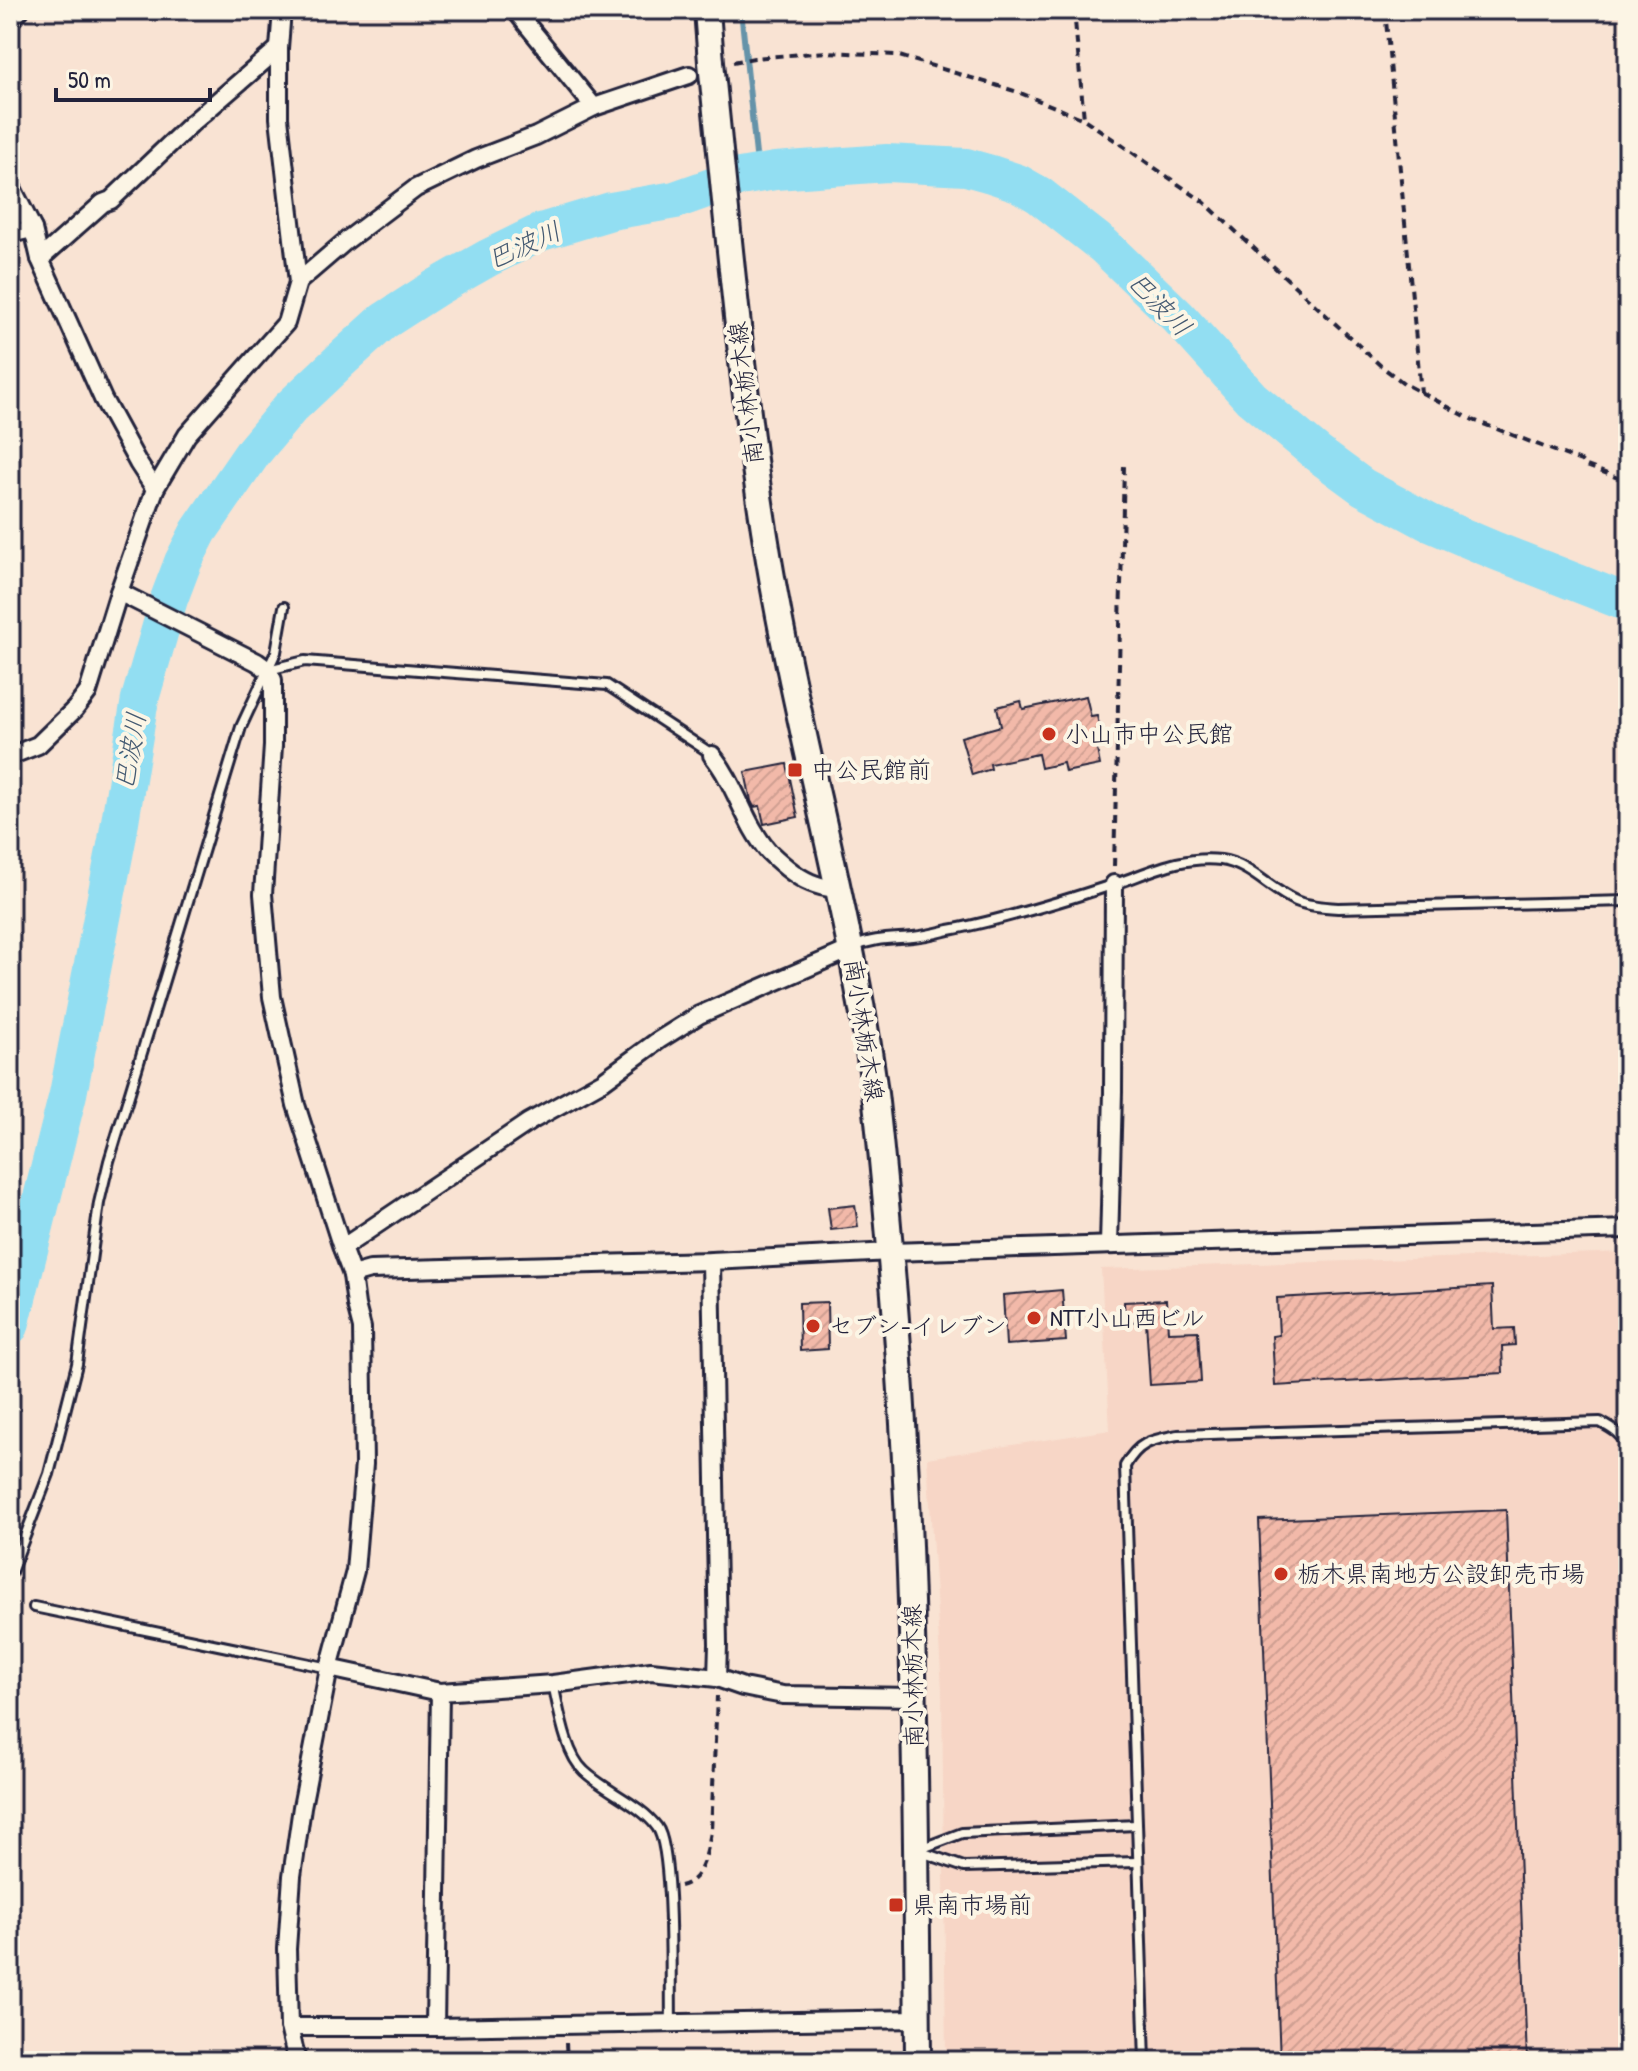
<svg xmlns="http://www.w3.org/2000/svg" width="1638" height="2071" font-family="'Patrick Hand','Klee One',sans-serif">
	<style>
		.built { fill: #f7d6c6 }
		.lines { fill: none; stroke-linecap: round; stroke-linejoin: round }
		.stream { stroke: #6593a9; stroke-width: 6 }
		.river { stroke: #92def2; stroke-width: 38 }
		.building { fill: url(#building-hatch); stroke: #22223b; stroke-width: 2 }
		.service-casing { stroke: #22223b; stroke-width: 14 }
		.minor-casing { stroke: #22223b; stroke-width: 22 }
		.secondary-casing { stroke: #22223b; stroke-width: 30 }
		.path { stroke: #22223b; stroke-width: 4; stroke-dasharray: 8 6; stroke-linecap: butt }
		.service { stroke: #fcf5e5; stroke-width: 8 }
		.minor { stroke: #fcf5e5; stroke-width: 16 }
		.secondary { stroke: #fcf5e5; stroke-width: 24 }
		.secondary-bridge-casing { stroke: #22223b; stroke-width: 30; stroke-linecap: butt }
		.secondary-bridge { stroke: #fcf5e5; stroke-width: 24 }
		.poi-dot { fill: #c8321e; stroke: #fcf5e5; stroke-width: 3 }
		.labels { text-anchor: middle; stroke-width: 8; stroke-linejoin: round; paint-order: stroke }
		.street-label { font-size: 24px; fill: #22223b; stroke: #fcf5e5 }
		.poi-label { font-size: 24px; fill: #22223b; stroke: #fcf5e5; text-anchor: start }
		.water-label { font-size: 26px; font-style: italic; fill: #445a72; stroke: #fcf5e5 }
	</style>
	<defs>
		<pattern id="building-hatch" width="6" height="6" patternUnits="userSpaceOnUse" patternTransform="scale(2)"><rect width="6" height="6" fill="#f2b9a9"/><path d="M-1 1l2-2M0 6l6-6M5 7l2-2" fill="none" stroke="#cf9f92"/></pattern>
	</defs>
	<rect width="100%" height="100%" fill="#f9e3d3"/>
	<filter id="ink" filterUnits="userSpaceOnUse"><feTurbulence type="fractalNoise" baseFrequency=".0125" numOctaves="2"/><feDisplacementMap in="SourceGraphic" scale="16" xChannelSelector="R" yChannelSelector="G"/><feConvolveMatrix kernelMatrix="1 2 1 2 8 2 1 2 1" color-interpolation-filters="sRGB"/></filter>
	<g filter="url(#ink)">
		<!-- built -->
		<polygon class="built" points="1628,1252 1628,2061 946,2061 942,1689 927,1458 1110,1430 1101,1269"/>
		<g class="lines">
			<!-- stream -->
			<polyline class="stream" points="741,10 758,174"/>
			<!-- river -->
			<polyline class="river" points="10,1326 68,1094 117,840 140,699 169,599 183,562 199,531 254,451 290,408 342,359 384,321 437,287 488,258 541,232 611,211 675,200 740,177 775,171 887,163 966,167 991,174 1018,183 1039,195 1104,246 1178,317 1251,398 1318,454 1363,487 1430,523 1496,551 1628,603"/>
		</g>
		<!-- building -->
		<g class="building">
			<polygon points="1086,696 1091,717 1097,716 1101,733 1094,734 1100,765 1065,772 1063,763 1041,768 1038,754 990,764 991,769 972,775 961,737 1001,726 997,707 1021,701 1023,709"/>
			<polygon points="787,764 798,817 764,824 760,806 754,807 751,801 745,772"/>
			<polygon points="855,1205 858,1227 831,1230 828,1208"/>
			<polygon points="1492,1286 1494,1329 1514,1328 1515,1345 1502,1346 1503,1373 1275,1386 1272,1336 1279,1335 1277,1298"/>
			<polygon points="1062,1290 1066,1341 1006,1345 1003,1295"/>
			<polygon points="1166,1300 1168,1332 1198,1331 1201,1382 1150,1385 1146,1321 1125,1322 1124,1302"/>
			<polygon points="827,1302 828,1349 800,1351 799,1303"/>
			<polygon points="1506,1510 1527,2061 1280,2061 1259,1520"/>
		</g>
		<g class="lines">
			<defs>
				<g id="service">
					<polyline points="268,670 305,661 607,685 712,754"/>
					<path d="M854,947C873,938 892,939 913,937C925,936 937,933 949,930C1003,920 1063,901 1115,884C1150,872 1183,855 1221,860C1250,864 1270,890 1296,901C1309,906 1323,907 1338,908L1628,901"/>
					<polyline points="10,1575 49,1474 77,1364 99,1203 109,1161 241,727 276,652 284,607"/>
					<polyline points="34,1607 329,1668"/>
					<path d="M553,1684C559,1709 565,1754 584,1771C605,1791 640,1804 657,1827C674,1849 670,1989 671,2023"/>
					<polyline points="920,1849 962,1833 1136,1825"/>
					<polyline points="921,1852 964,1867 1137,1862"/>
					<path d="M1145,2061L1125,1466C1139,1441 1152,1440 1178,1435L1600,1422C1613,1429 1622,1434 1628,1448"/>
				</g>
				<g id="minor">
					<polyline points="515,10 594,107"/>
					<polyline points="10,21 20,10"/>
					<polyline points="10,184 33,229 40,259 103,399 138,463 155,489"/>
					<polyline points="10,234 33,229"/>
					<polyline points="40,259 103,203 111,200 191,124 279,48"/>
					<polyline points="298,282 347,240 416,188 476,159 536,136 594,107 689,75"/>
					<polyline points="119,592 257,662 268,670 273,680 273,746 263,894 272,997 296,1105 342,1248 352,1275 356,1305 362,1328 364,1464 355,1571 329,1668 302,1807 292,1876 287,1949 289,2027 297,2061"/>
					<polyline points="10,753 15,754 38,745 75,709 88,692 119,592 155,489 187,435 286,323 298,282 279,118 279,48 282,10"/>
					<path d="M712,755C736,784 744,823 768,851C774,857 781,863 787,868C803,881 817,887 837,889"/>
					<polyline points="1109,1245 1113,1092 1114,884"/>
					<polyline points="342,1248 529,1122 603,1081 659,1040 699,1015 851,949"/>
					<polyline points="711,1261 718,1644 717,1678"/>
					<polyline points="352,1275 370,1270 711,1261 891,1252 1628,1229"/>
					<polyline points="329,1668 440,1692 553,1684 651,1671 717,1678 743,1687 783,1695 914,1697"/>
					<polyline points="289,2027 435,2027 918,2019"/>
					<polyline points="435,2027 440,1692"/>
				</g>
				<g id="secondary">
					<polyline points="707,10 711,62"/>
					<path d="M729,241C742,366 755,491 779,616C809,772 852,927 874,1085C881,1143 886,1201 891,1260C915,1526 916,1794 918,2061"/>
				</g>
			</defs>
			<!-- service casing -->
			<use href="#service" class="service-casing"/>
			<!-- minor casing -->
			<use href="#minor" class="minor-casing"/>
			<!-- secondary casing -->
			<use href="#secondary" class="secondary-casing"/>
			<!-- path -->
			<g class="path">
				<polyline points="1074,10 1084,119"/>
				<polyline points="1385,10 1421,393"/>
				<polyline points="733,62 754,58 826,52 896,55 1018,92 1084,119 1204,202 1381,366 1405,384 1473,420 1581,461 1587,466 1628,482"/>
				<polyline points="1114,866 1124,466"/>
				<path d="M680,1886C703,1881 707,1852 711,1832L717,1696"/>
				<polyline points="566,2043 567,2061"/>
			</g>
			<!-- service -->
			<use href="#service" class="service"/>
			<!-- minor -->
			<use href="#minor" class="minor"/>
			<!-- secondary -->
			<use href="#secondary" class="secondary"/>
			<defs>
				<polyline id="secondary-bridge" points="711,62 729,241"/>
			</defs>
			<!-- secondary-bridge casing -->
			<use href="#secondary-bridge" class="secondary-bridge-casing"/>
			<!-- secondary-bridge -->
			<use href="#secondary-bridge" class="secondary-bridge"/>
		</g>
	</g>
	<!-- markers -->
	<g class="poi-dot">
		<circle cx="1049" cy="734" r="8"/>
		<rect x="787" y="762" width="16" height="16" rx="4"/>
		<circle cx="1034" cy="1318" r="8"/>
		<circle cx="813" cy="1326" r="8"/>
		<circle cx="1281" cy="1574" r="8"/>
		<rect x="888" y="1897" width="16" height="16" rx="4"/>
	</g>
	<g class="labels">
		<!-- street labels -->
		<g class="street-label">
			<text transform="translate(746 393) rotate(-97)" y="8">南小林栃木線</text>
			<text transform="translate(864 1030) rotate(81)" y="8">南小林栃木線</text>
			<text transform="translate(913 1676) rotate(-91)" y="8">南小林栃木線</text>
		</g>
		<!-- poi labels -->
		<g class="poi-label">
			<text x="1065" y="742">小山市中公民館</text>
			<text x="811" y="778">中公民館前</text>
			<text x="1050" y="1326">NTT小山西ビル</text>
			<text x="829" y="1334">セブン-イレブン</text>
			<text x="1297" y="1582">栃木県南地方公設卸売市場</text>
			<text x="912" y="1913">県南市場前</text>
		</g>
		<!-- water labels -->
		<g class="water-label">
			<text transform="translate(524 245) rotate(-24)" y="9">巴波川</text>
			<text transform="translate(1160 304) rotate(46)" y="9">巴波川</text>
			<text transform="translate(130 751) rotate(-80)" y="9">巴波川</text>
		</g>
	</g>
	<!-- margin -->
	<rect width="1638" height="2071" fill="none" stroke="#fcf5e5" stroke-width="40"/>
	<rect x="20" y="20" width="1598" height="2031" fill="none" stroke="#22223b" stroke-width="3" filter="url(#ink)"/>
	<!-- scale -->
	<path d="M56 88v12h154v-12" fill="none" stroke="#22223b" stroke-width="4"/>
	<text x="68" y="88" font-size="24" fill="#22223b" stroke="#fcf5e5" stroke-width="6" paint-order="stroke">50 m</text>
</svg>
